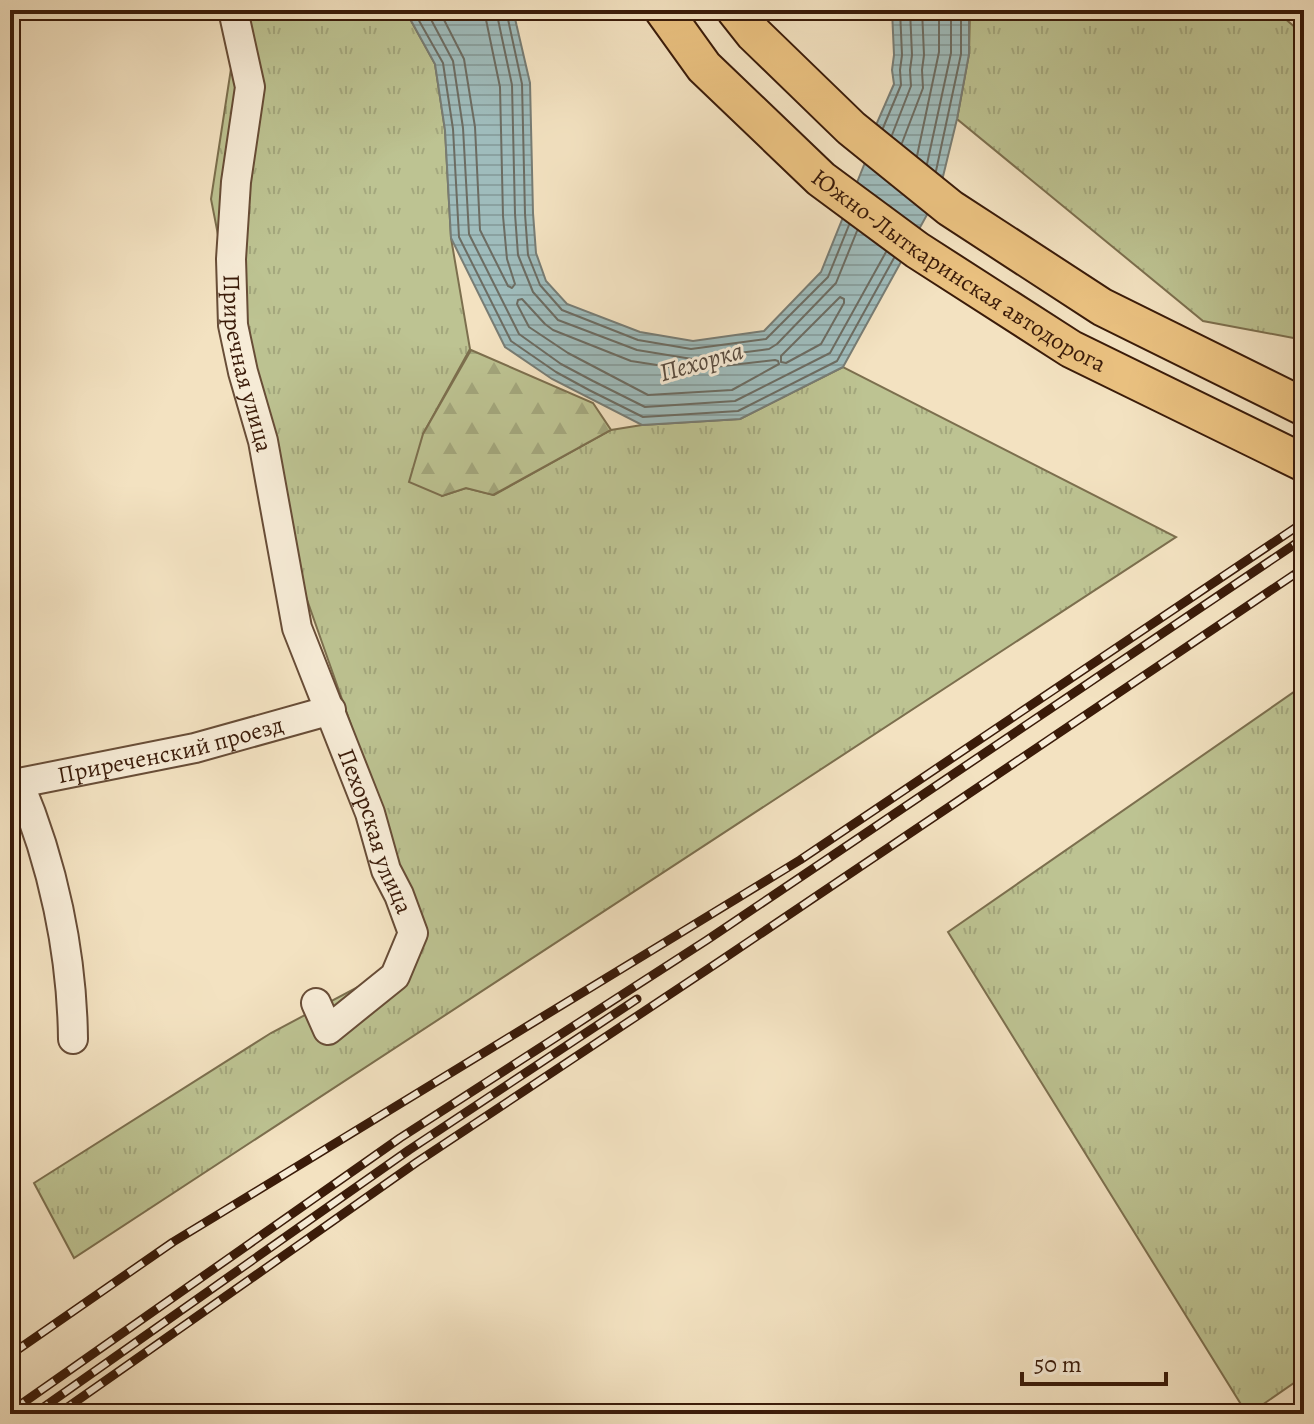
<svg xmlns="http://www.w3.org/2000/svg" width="1314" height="1424" font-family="Alegreya,serif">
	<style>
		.grass { fill: url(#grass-tufts); stroke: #7c6f4e; stroke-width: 2 }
		.forest { fill: url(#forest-firs); stroke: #7c6f4e; stroke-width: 2 }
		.water { fill: url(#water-rules); stroke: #777c74; stroke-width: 2 }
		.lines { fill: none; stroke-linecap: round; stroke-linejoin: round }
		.shore { stroke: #6c6c62; stroke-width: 2 }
		.minor-casing { stroke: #684d37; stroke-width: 32 }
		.major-casing { stroke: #3a1b09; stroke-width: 40 }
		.minor { stroke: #f7ecd7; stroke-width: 28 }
		.major { stroke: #eac180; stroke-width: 36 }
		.rail-casing { stroke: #3a1b09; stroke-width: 9 }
		.rail { stroke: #f7ecd7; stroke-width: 6; stroke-dasharray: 18; stroke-linecap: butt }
		.labels { text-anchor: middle; stroke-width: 6; stroke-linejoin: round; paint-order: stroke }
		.street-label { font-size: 24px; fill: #3a1b09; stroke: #f7ecd7 }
		.water-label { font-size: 26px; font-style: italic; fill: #584b3f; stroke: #f7ecd7 }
	</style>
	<defs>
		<pattern id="grass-tufts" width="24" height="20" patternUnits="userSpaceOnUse" patternTransform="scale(2)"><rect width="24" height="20" fill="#bdc392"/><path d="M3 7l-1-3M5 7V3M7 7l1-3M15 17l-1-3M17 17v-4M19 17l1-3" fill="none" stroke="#a3a77d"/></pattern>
		<pattern id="forest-firs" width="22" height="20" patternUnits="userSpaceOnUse" patternTransform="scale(2)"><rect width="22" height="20" fill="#bdc392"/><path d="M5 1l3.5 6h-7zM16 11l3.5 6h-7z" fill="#a3a77d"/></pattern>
		<pattern id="water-rules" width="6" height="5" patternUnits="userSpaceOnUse" patternTransform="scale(2)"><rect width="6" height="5" fill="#9fbcbc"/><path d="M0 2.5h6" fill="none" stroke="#8aa1a0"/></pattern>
	</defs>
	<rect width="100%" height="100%" fill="#f3e2c1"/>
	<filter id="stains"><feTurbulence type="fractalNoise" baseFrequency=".0025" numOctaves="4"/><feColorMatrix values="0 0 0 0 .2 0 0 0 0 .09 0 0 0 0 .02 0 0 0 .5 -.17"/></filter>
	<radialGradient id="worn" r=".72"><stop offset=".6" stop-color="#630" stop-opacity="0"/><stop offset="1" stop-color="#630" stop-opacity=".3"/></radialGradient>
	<!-- grass -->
	<g class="grass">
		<polygon points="240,10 399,10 409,17 435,64 445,130 451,238 470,349 423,434 442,496 466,488 494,495 611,430 642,425 740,419 843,367 1176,537 74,1258 34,1183 271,1033 375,978 411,928 385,836 350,722 267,486 211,199"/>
		<polygon points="970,10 1275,10 1304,35 1304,340 1203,321 957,119 969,54"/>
		<polygon points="1304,685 1304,1376 1249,1414 1247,1414 948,932"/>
	</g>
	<!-- forest -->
	<polygon class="forest" points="471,350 593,403 611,430 493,495 466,488 442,496 409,482 423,434"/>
	<!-- water -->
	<polygon class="water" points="399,10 513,10 530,83 533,213 536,253 546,281 567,304 640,332 693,341 764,331 821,272 864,165 876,125 894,84 892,70 894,55 892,10 969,10 969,54 957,119 939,193 843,367 740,419 642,425 552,379 505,347 451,238 445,130 435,64 409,17"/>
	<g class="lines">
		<!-- shore -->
		<g class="shore">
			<polyline points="413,10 443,63 453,129 459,237 511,341 556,372 589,390 643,417 738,411 837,361 894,258"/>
			<polyline points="426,10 453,61 463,128 469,234 519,334 561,364 593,381 645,407 735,401 830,353 886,252"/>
			<polyline points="439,10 464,59 475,127 480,230 508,286 512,288 515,284 507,259 503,216 500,87 484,10"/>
			<polyline points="496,10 512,85 515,214 518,255 533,292 558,320 637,350 692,359 769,349 777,344 836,283 857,231"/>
			<polyline points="506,10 522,84 525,214 528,255 540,285 562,310 638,340 691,349 766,339 828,277 849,225"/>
			<polyline points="883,128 901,85 900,70 902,55 900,10"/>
			<polyline points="892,135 911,86 910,70 912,55 910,10"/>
			<polyline points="902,143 923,88 922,70 924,55 922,10"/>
			<polyline points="917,156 939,52 939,10"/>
			<polyline points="927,164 951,53 951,10"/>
			<polyline points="936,171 961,54 961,10"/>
			<polygon points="840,297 844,299 844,303 821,344 786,363 781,362 781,356"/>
			<polygon points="522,299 545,324 553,330 631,361 689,370 775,360 778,361 779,364 732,390 648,395 568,353 529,327 517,304 518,300"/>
		</g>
		<defs>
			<g id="minor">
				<path id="s1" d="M233,10L250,87L236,182L231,259L233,325L243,372L263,441L297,628L370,813L386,870L399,895L413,933L395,976L328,1030L316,1003"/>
				<path id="s2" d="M10,782L19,783L195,748L331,710"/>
				<path d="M19,783C53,863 72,953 73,1039"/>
			</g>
			<g id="major">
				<path id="s3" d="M663,10L704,67L821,179L917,250L1071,349L1304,463"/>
				<polyline points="735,10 754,34 851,128 950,208 1102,307 1304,407"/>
			</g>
		</defs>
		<!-- minor casing -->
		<use href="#minor" class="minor-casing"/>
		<!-- major casing -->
		<use href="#major" class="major-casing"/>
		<!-- minor -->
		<use href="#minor" class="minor"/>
		<!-- major -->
		<use href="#major" class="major"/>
		<defs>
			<g id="rail">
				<polyline points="10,1355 173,1242 800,860 1304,522"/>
				<polyline points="10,1412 400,1138 707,940 1304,538"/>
				<polyline points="34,1414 409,1150 637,999"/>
				<polyline points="58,1414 417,1162 720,961 1304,568"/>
			</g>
		</defs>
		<!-- rail casing -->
		<use href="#rail" class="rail-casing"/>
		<!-- rail -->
		<use href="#rail" class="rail"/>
	</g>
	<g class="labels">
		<!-- street labels -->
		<g class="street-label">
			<text dy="8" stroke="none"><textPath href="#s3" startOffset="398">Южно-Лыткаринская автодорога</textPath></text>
			<text dy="8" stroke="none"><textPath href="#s1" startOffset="358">Приречная улица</textPath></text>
			<text dy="8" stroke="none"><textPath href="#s2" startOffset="164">Приреченский проезд</textPath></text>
			<text dy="8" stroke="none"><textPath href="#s1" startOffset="846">Пехорская улица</textPath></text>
		</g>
		<!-- water labels -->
		<g class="water-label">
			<text transform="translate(701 361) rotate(-16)" y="9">Пехорка</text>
		</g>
	</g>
	<!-- margin -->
	<rect width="1314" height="1424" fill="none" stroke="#f3e2c1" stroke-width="40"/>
	<rect x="12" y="12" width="1290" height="1400" fill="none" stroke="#3a1b09" stroke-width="4"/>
	<rect x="20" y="20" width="1274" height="1384" fill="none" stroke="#3a1b09" stroke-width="2"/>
	<!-- scale -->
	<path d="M1022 1372v12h144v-12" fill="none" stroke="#3a1b09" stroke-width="4"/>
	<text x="1034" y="1372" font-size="24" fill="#3a1b09" stroke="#f7ecd7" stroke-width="6" paint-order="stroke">50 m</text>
	<rect width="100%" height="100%" filter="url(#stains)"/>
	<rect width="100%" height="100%" fill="url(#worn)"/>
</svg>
